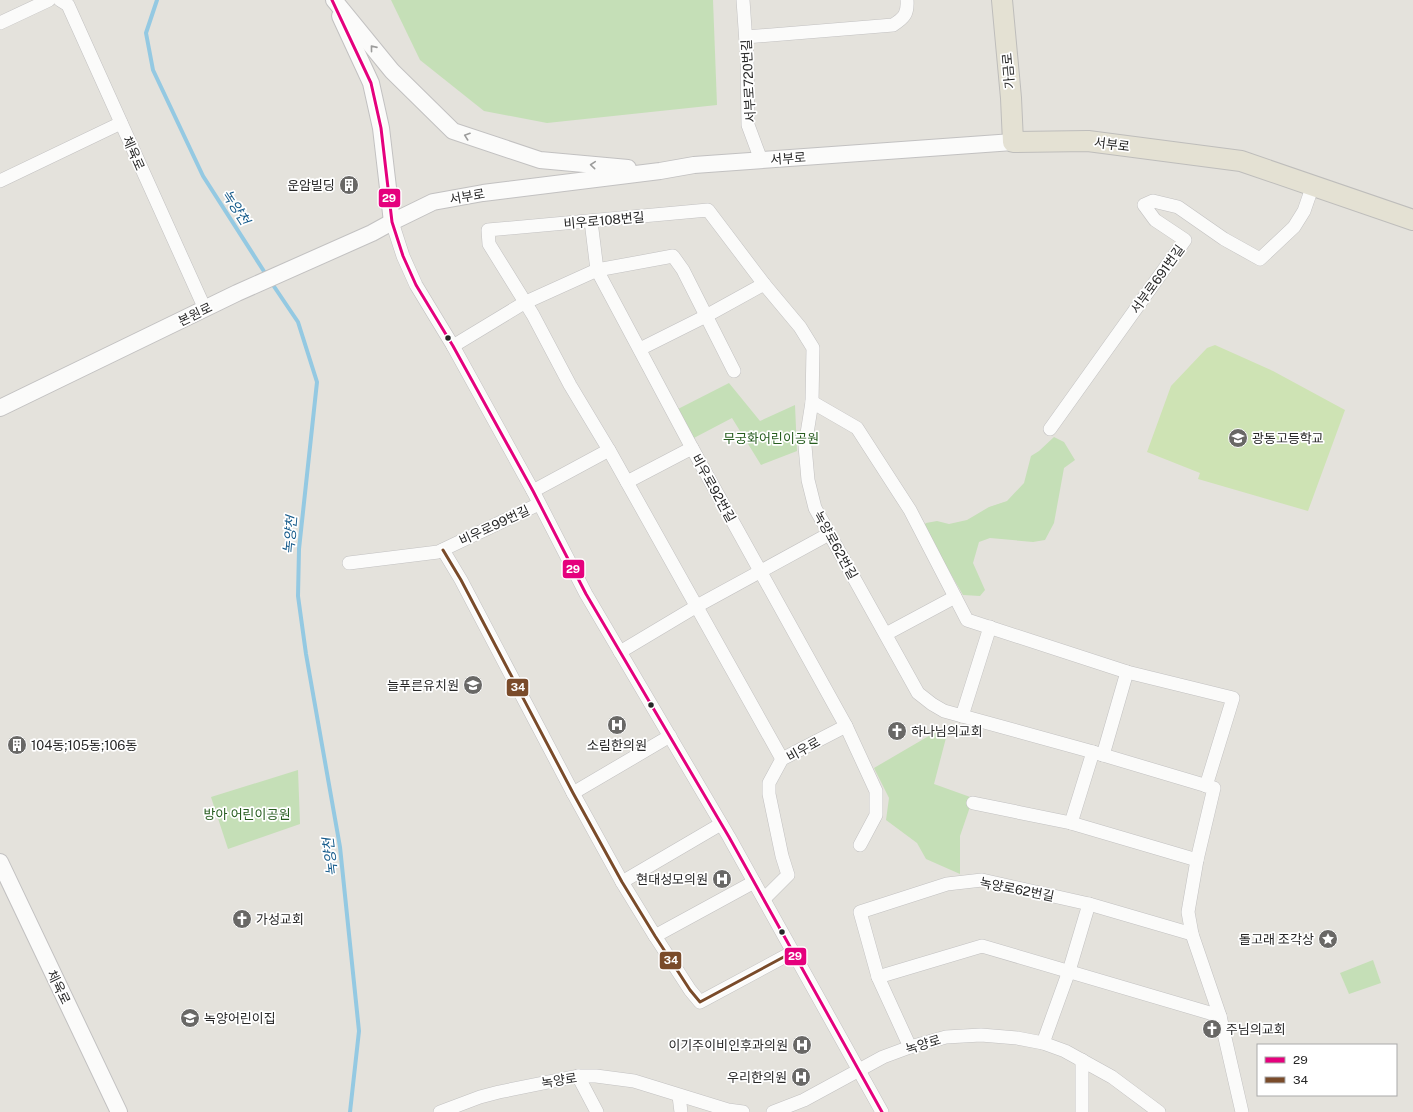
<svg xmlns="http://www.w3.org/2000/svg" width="1413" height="1112" font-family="'Public Sans','Noto Sans KR',sans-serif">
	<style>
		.green { fill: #c5dfb7 }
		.pitch { fill: #cee3b4 }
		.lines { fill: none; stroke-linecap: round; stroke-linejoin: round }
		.stream { stroke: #94c9e2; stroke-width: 4 }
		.minor-casing { stroke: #c2c1c1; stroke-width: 14 }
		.tertiary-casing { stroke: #c2c1c1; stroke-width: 18 }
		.primary-casing { stroke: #bebdbb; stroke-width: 22 }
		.minor { stroke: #fbfbfa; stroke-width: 13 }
		.tertiary { stroke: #fbfbfa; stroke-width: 16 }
		.primary { stroke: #e4e1d3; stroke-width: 20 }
		.bus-1-casing { stroke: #fff; stroke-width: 6 }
		.bus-2-casing { stroke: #fff; stroke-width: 6 }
		.bus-1 { stroke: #e5007d; stroke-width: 3 }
		.bus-2 { stroke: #7a4b2a; stroke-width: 3 }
		.oneway { stroke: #9c9c9b }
		.bus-dot { fill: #272727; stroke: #fff; stroke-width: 1.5 }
		.labels { text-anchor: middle; stroke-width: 3.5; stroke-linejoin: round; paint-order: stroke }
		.street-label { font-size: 13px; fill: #272727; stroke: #fff }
		.poi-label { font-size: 13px; fill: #272727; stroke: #fff; text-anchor: end }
		.park-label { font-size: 13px; fill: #265c1e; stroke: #fff }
		.water-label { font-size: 14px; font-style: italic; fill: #165b8b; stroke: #fff }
		.line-badge { stroke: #fff; stroke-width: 1.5 }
		.badge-label { font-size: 11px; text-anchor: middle; font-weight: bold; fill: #fff }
	</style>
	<rect width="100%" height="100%" fill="#e4e2dc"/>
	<!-- green -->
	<g class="green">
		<polygon points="391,0 713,0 717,105 547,123 484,111 420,60"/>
		<polygon points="729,383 760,421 795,405 797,451 761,465 732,418 692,439 676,410"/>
		<polygon points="1054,437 1064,442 1075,460 1064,468 1054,523 1045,540 1033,542 990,538 979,542 973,563 985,590 980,596 963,595 923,526 926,523 937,521 949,524 967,520 989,507 1007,501 1024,483 1031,456 1039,451"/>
		<polygon points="939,730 947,734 934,784 973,798 960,836 960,874 926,859 917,843 886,820 889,798 874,768"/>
		<polygon points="298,770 300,824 228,849 211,797"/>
		<polygon points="1373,960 1381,983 1349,994 1340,973"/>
	</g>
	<!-- pitch -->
	<polygon class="pitch" points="1215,345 1273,371 1345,410 1308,511 1198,479 1200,473 1147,452 1171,386 1207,348"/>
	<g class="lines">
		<!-- stream -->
		<g class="stream">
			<polyline points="157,0 146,33 153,70 203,176 267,276"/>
			<polyline points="271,282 298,322 317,382 299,549 298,596 306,654 340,847 359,1031 350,1112"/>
		</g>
		<defs>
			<g id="minor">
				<polyline points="60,0 68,5 205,309"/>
				<polyline points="743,0 747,57 748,125 761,160"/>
				<polyline points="0,23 49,0"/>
				<path d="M746,37L893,25C904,18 908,14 907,0"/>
				<polyline points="0,181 121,123"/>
				<polyline points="591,221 597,270 692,448"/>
				<polyline points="392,222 403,256 416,285 453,346 533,491 586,594 729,837 882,1112"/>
				<polyline points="453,346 524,303 597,270 673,256 683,270 734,371"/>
				<polyline points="640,349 706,316 764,284"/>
				<polyline points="812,402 857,428 910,510 967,620 1127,672 1233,698 1206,786"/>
				<polyline points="1050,429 1185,240 1155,220 1144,205 1153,201 1178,207 1224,239 1260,259 1294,227 1304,211 1313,185"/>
				<polyline points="627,482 692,448 846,726 876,791 876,815 860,845"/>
				<polyline points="533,491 609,450"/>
				<polyline points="443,550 461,580 573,793 622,882 655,936 690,990 700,1002 793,952"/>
				<polyline points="349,563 438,552 539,504"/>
				<polyline points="886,634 955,597"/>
				<polyline points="620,652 697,606 829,534"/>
				<polyline points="962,716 990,627"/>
				<polyline points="1103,755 1127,672"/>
				<polyline points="782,759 609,450 570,385 533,315 489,244 488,230 708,210 764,284 800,327 813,348 812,402 805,446 808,480 815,508 918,693 932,704 944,711 1093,752 1214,788 1197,860 1188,912 1192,934 1220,1016 1242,1112"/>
				<polyline points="573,793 670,736"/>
				<polyline points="973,803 1071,823 1197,860"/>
				<polyline points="1071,823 1093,752"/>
				<polyline points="622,882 721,824"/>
				<polyline points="764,899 788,875 782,856 769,794 769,783 782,759 846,726"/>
				<polyline points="655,936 754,882"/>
				<polyline points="878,977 982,946 1220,1016"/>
				<polyline points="1043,1043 1069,971 1089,904"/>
				<polyline points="910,1047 878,977 860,912 947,884 982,880 1089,904 1192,934"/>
				<polyline points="1082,1060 1082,1112"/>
				<polyline points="578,1076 597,1112"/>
				<polyline points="679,1096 681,1112"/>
				<polyline points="440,1112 480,1097 499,1092 578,1076 596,1076 634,1081 728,1110 743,1112"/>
				<polyline points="773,1112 804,1100 883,1057 910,1047 946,1037 981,1035 1017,1038 1043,1043 1065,1051 1112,1077 1159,1112"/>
			</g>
			<g id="tertiary">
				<polyline points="334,0 392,71 453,131 540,160 628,168"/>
				<polyline points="340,16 371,83 381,128 392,222"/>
				<polyline points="0,408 237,293 372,233 392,222 433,202 483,193 660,171 694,165 1013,142"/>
				<polyline points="0,862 119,1112"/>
			</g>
			<polyline id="primary" points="1002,0 1011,98 1013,142 1088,141 1241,161 1413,220"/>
		</defs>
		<!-- minor casing -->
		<use href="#minor" class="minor-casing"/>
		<!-- tertiary casing -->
		<use href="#tertiary" class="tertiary-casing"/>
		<!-- primary casing -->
		<use href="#primary" class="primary-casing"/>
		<!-- minor -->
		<use href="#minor" class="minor"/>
		<!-- tertiary -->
		<use href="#tertiary" class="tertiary"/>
		<!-- primary -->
		<use href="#primary" class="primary"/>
		<defs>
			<polyline id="bus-1" points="332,0 371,83 381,128 392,222 403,256 416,285 453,346 533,491 586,594 729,837 882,1112"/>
			<polyline id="bus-2" points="443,550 461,580 573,793 622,882 655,936 690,990 700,1002 793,952"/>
		</defs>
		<!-- bus-1 casing -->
		<use href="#bus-1" class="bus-1-casing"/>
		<!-- bus-2 casing -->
		<use href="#bus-2" class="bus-2-casing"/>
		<!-- bus-1 -->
		<use href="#bus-1" class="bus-1"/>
		<!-- bus-2 -->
		<use href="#bus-2" class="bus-2"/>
	</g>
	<!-- one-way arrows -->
	<defs><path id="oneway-chevron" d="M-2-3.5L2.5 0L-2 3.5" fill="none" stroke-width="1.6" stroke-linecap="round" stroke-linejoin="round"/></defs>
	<g class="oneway">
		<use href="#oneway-chevron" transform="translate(373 48) rotate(-129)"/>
		<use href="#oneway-chevron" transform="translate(467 136) rotate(-161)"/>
		<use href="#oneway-chevron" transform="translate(593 165) rotate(-175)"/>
	</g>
	<!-- icons -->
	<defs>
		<symbol id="building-disc" viewBox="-11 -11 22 22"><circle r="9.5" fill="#696866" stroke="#fff"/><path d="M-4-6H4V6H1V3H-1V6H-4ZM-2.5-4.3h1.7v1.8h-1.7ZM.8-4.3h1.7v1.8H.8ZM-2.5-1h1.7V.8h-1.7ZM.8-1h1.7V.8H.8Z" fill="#fff"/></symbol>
		<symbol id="school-disc" viewBox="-11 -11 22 22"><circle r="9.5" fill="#696866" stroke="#fff"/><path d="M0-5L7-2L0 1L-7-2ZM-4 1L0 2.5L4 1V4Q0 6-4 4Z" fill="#fff"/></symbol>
		<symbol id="hospital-disc" viewBox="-11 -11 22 22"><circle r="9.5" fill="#696866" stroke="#fff"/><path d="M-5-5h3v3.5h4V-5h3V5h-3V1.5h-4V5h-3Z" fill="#fff"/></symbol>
		<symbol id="church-disc" viewBox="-11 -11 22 22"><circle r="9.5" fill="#696866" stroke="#fff"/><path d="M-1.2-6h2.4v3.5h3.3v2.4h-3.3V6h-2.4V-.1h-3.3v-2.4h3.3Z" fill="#fff"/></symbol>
		<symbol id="sight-disc" viewBox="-11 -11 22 22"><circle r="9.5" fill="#696866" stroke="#fff"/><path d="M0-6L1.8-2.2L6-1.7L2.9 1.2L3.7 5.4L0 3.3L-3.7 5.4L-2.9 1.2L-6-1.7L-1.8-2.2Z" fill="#fff"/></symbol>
	</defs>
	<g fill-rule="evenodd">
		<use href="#building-disc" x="338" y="174" width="22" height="22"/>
		<use href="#school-disc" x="1227" y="427" width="22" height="22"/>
		<use href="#school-disc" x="462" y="674" width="22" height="22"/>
		<use href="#hospital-disc" x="606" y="714" width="22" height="22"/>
		<use href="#church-disc" x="886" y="720" width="22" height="22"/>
		<use href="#building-disc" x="6" y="734" width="22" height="22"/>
		<use href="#hospital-disc" x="711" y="868" width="22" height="22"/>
		<use href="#church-disc" x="231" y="908" width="22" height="22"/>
		<use href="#sight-disc" x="1317" y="928" width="22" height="22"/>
		<use href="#school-disc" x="179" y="1007" width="22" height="22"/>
		<use href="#church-disc" x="1201" y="1018" width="22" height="22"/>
		<use href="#hospital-disc" x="791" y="1034" width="22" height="22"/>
		<use href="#hospital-disc" x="790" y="1066" width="22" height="22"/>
	</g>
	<!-- markers -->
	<g class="bus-dot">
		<circle cx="448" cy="338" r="3.5"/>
		<circle cx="651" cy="705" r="3.5"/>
		<circle cx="782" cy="932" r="3.5"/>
	</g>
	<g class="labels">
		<!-- street labels -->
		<g class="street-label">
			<text transform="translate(1008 71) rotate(-95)" y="5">가금로</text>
			<text transform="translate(748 81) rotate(-93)" y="5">서부로720번길</text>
			<text transform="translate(1112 144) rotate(7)" y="5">서부로</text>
			<text transform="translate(134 153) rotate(66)" y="5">체육로</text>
			<text transform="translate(788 158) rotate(-4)" y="5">서부로</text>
			<text transform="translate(467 196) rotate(-10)" y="5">서부로</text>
			<text transform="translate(604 220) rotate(-5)" y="5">비우로108번길</text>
			<text transform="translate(1157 279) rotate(-54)" y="5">서부로691번길</text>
			<text transform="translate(195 314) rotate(-26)" y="5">본원로</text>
			<text transform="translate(714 488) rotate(61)" y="5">비우로92번길</text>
			<text transform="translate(494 525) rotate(-25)" y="5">비우로99번길</text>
			<text transform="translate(836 545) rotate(61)" y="5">녹양로62번길</text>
			<text transform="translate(803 749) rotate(-29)" y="5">비우로</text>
			<text transform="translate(1017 889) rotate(11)" y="5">녹양로62번길</text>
			<text transform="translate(59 987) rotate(64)" y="5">체육로</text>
			<text transform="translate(923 1044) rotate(-17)" y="5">녹양로</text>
			<text transform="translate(559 1080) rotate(-9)" y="5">녹양로</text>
		</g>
		<!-- poi labels -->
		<g class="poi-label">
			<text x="335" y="190">운암빌딩</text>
			<text x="1252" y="443" text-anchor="start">광동고등학교</text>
			<text x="459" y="690">늘푸른유치원</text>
			<text x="911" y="736" text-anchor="start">하나님의교회</text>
			<text x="31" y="750" text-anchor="start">104동;105동;106동</text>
			<text x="617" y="750" text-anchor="middle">소림한의원</text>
			<text x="708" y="884">현대성모의원</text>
			<text x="256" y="924" text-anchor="start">가성교회</text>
			<text x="1314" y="944">돌고래 조각상</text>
			<text x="204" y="1023" text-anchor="start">녹양어린이집</text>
			<text x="1226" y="1034" text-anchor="start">주님의교회</text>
			<text x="788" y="1050">이기주이비인후과의원</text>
			<text x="787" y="1082">우리한의원</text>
		</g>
		<!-- park labels -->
		<g class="park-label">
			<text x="771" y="443">무궁화어린이공원</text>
			<text x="247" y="819">방아 어린이공원</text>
		</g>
		<!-- water labels -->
		<g class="water-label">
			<text transform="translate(236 207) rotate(57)" y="5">녹양천</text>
			<text transform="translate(290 535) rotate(-85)" y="5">녹양천</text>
			<text transform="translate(330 857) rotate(-97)" y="5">녹양천</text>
		</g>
	</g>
	<g class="line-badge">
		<rect x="378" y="188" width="23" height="20" rx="4" fill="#e5007d"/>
		<rect x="562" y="559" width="23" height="20" rx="4" fill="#e5007d"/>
		<rect x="506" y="678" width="23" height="19" rx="4" fill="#7a4b2a"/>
		<rect x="784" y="947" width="23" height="19" rx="4" fill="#e5007d"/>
		<rect x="659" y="951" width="23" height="19" rx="4" fill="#7a4b2a"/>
	</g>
	<g class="badge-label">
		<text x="389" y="202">29</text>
		<text x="573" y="573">29</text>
		<text x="518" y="691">34</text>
		<text x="795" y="960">29</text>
		<text x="671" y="964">34</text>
	</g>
	<!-- legend -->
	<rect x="1257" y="1044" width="140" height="52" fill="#ffffff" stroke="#a9a9a9"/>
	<rect x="1265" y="1057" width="20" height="6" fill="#e5007d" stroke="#a9a9a9"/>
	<text x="1293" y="1064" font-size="12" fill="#272727">29</text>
	<rect x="1265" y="1077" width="20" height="6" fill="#7a4b2a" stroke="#a9a9a9"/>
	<text x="1293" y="1084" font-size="12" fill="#272727">34</text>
</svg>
